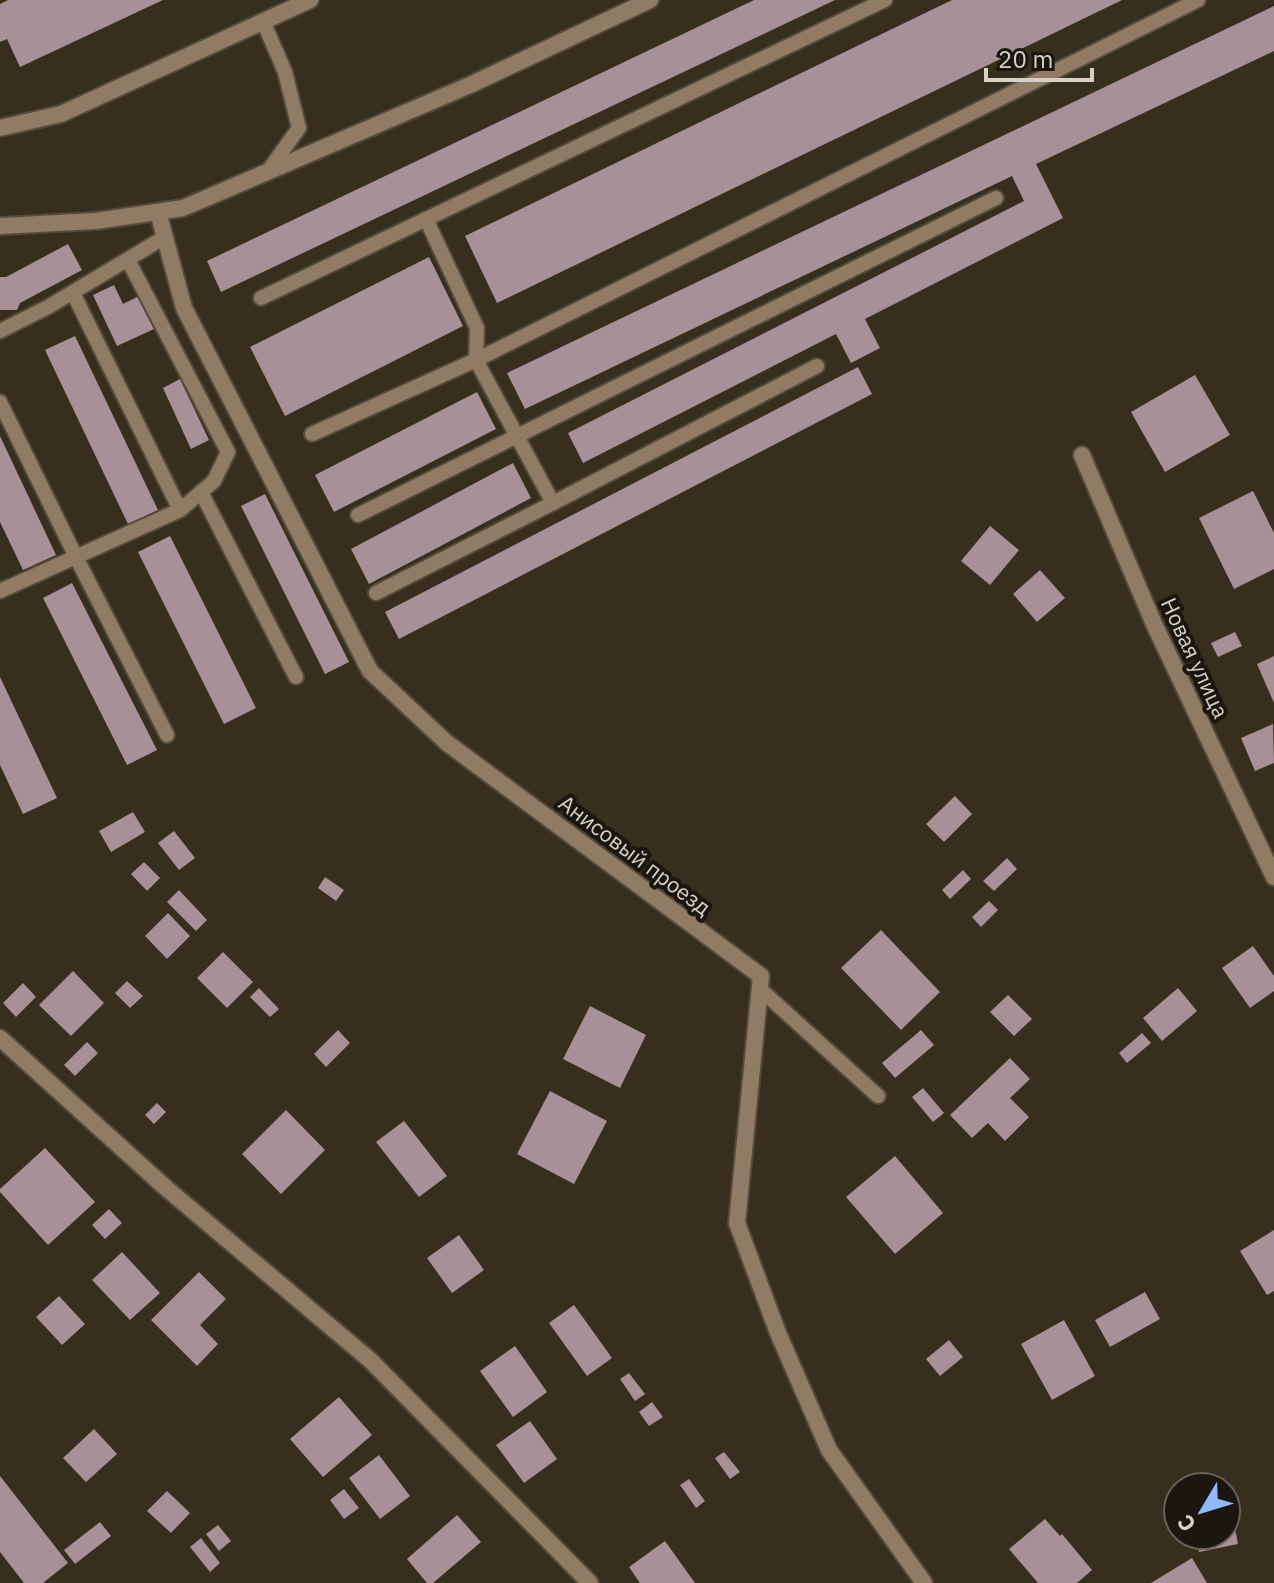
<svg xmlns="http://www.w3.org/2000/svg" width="1274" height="1583" font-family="'IBM Plex Sans',sans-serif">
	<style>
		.building { fill: #a79098 }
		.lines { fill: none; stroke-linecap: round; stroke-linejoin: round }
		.lane-casing { stroke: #544b3c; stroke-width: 18 }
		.street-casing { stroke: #544b3c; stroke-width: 20 }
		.lane { stroke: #907b64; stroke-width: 14 }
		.street { stroke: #907b64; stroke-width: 16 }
		.labels { text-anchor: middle; stroke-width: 8; stroke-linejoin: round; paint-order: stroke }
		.street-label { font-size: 22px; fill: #d6d1c7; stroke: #1b1710 }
	</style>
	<rect width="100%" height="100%" fill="#372e1e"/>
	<!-- building -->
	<g class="building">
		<polygon points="8,0 163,0 20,67 7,39 0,42 0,4"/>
		<polygon points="754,0 835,0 221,292 207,261"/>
		<polygon points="952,0 1122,0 497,303 465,236"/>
		<polygon points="1274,6 1274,51 1036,164 1063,218 865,319 880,348 851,363 836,334 583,463 568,433 1024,201 1012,176 525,409 507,373"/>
		<polygon points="68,244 82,270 20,303 17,310 0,310 0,277 6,277"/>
		<polygon points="429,257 463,326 285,416 250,347"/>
		<polygon points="114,285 123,304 139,296 154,329 117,346 93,295"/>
		<polygon points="75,336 158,510 128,524 45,350"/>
		<polygon points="858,367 872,394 399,639 385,612"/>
		<polygon points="1195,375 1230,435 1165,472 1131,412"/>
		<polygon points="180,379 209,440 191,449 163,388"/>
		<polygon points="477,392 496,429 334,512 315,475"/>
		<polygon points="0,436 56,555 23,570 0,522"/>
		<polygon points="513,463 531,498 369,584 351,549"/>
		<polygon points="1253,491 1274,533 1274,569 1234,589 1199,518"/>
		<polygon points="265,494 349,662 325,674 241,506"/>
		<polygon points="990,526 1019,550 990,585 961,561"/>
		<polygon points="170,536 256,708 224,724 138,552"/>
		<polygon points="1040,570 1065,598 1037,622 1013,594"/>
		<polygon points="72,583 157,750 127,765 43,598"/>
		<polygon points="1235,632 1242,646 1218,657 1211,643"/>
		<polygon points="1274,656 1274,703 1257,664"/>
		<polygon points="0,677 57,798 23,814 0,765"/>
		<polygon points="1273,724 1274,763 1255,771 1241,738"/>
		<polygon points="955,796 972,814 944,842 926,824"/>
		<polygon points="133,812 145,832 111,852 99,831"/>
		<polygon points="174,831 195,858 179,870 158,843"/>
		<polygon points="1007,858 1017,869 994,891 983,881"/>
		<polygon points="144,862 160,878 147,891 131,874"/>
		<polygon points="963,870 971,879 950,899 942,890"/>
		<polygon points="325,877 344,890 336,901 318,888"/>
		<polygon points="179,890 207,920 196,931 167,902"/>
		<polygon points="989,901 998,910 981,927 972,917"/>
		<polygon points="168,913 190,936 167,959 145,936"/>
		<polygon points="881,930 940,992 901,1030 841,968"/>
		<polygon points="1253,946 1274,976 1274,991 1250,1008 1222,968"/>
		<polygon points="223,952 253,982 227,1008 197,978"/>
		<polygon points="73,971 104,1003 71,1036 39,1005"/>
		<polygon points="127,981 143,996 130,1008 115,993"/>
		<polygon points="23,983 36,997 16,1017 3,1003"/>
		<polygon points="259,988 279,1009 270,1017 250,997"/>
		<polygon points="1178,988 1197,1011 1162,1041 1143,1018"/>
		<polygon points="1008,995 1032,1019 1014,1036 990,1012"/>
		<polygon points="590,1006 646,1035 620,1088 563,1059"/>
		<polygon points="338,1030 350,1043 326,1067 314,1054"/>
		<polygon points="921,1030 934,1045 895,1078 882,1063"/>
		<polygon points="1142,1033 1151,1043 1127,1063 1119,1053"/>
		<polygon points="87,1042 98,1053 75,1076 64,1065"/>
		<polygon points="1010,1058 1030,1079 1010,1098 1029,1117 1005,1141 988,1123 972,1138 950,1115"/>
		<polygon points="923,1088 944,1113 933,1122 912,1097"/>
		<polygon points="550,1091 607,1121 574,1184 517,1154"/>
		<polygon points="157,1103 166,1112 154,1124 145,1115"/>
		<polygon points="286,1110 325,1150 281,1194 242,1154"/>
		<polygon points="404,1121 447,1176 419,1197 376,1142"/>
		<polygon points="45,1148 95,1202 48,1245 0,1192 0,1189"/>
		<polygon points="895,1156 943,1213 895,1254 846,1197"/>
		<polygon points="109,1209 122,1223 105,1239 92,1225"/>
		<polygon points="1274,1230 1274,1291 1267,1295 1240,1251"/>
		<polygon points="459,1235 484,1270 452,1293 427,1258"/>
		<polygon points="122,1252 160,1293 130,1320 92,1280"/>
		<polygon points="199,1272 226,1299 200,1325 218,1344 197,1366 151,1320"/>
		<polygon points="1145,1292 1160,1319 1110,1347 1095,1320"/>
		<polygon points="59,1296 85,1324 62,1345 36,1317"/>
		<polygon points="574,1305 612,1358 587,1376 549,1323"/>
		<polygon points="1064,1320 1095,1376 1052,1400 1021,1344"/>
		<polygon points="949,1340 963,1357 940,1376 926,1359"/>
		<polygon points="515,1346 547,1392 513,1417 480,1371"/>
		<polygon points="629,1373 645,1394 635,1401 620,1379"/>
		<polygon points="339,1397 372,1435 323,1477 290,1439"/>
		<polygon points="652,1402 663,1417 649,1426 639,1412"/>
		<polygon points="530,1421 557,1459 524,1483 496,1445"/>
		<polygon points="94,1429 117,1454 86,1482 63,1458"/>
		<polygon points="724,1452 740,1472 730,1479 715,1458"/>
		<polygon points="379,1455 410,1496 380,1519 349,1478"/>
		<polygon points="0,1476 68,1563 43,1583 24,1583 0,1552"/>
		<polygon points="689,1479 705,1501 696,1508 680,1485"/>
		<polygon points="344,1489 359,1508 344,1519 330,1500"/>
		<polygon points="167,1491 190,1513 171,1533 147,1511"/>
		<polygon points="1230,1504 1238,1544 1199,1552 1195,1535 1226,1535 1226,1505"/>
		<polygon points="457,1515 481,1542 433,1583 427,1583 407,1559"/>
		<polygon points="1045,1519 1060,1536 1062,1534 1092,1570 1077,1583 1038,1583 1009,1549"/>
		<polygon points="100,1522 111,1536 75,1564 64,1550"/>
		<polygon points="218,1525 231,1541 219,1551 206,1534"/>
		<polygon points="201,1538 220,1563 210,1572 190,1547"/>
		<polygon points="665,1541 695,1583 640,1583 629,1567"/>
		<polygon points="1192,1558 1207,1583 1151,1583"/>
	</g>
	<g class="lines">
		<defs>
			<g id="lane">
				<polyline points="263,21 285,72 299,128 268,171"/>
				<polyline points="73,293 180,510"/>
				<polyline points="261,298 885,0"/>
				<polyline points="0,331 48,307 165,237"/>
				<polyline points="0,402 76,557 167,735"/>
				<polyline points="312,434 476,360 1198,0"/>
				<polyline points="201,492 296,677"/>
				<polyline points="553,503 817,366"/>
				<polyline points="358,515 996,198"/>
				<polyline points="0,591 180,510 214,481 228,452 128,260"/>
				<polyline points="376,593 553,503 476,360 477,328 426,219"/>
				<polyline points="760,989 878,1096"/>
			</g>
			<g id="street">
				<polyline points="0,128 61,114 310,0"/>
				<polyline points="158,212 184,308 370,671 447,743 761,976 737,1223 778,1333 829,1450 924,1583"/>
				<polyline points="0,226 96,221 183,208 470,85 650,0"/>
				<polyline points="1082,455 1154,624 1274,877"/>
				<polyline points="0,1038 166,1188 370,1360 590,1583"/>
			</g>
		</defs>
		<!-- lane casing -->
		<use href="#lane" class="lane-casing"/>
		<!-- street casing -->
		<use href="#street" class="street-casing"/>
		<!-- lane -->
		<use href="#lane" class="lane"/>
		<!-- street -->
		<use href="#street" class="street"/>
	</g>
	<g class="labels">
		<!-- street labels -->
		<g class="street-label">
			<text transform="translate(1195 658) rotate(65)" y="8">Новая улица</text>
			<text transform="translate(635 855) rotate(37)" y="8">Анисовый проезд</text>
		</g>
	</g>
	<!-- north arrow -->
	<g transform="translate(1202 1511) rotate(232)"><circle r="38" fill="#1b1710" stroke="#666159" stroke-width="2"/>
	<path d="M0-6L14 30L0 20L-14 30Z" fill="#8fb8fd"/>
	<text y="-12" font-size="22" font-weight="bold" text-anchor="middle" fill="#d6d1c7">С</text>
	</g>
	<!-- scale -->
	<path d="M986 68v12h106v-12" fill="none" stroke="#d6d1c7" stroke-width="4"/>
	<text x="998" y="68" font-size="24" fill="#d6d1c7" stroke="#1b1710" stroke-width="6" paint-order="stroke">20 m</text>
</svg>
